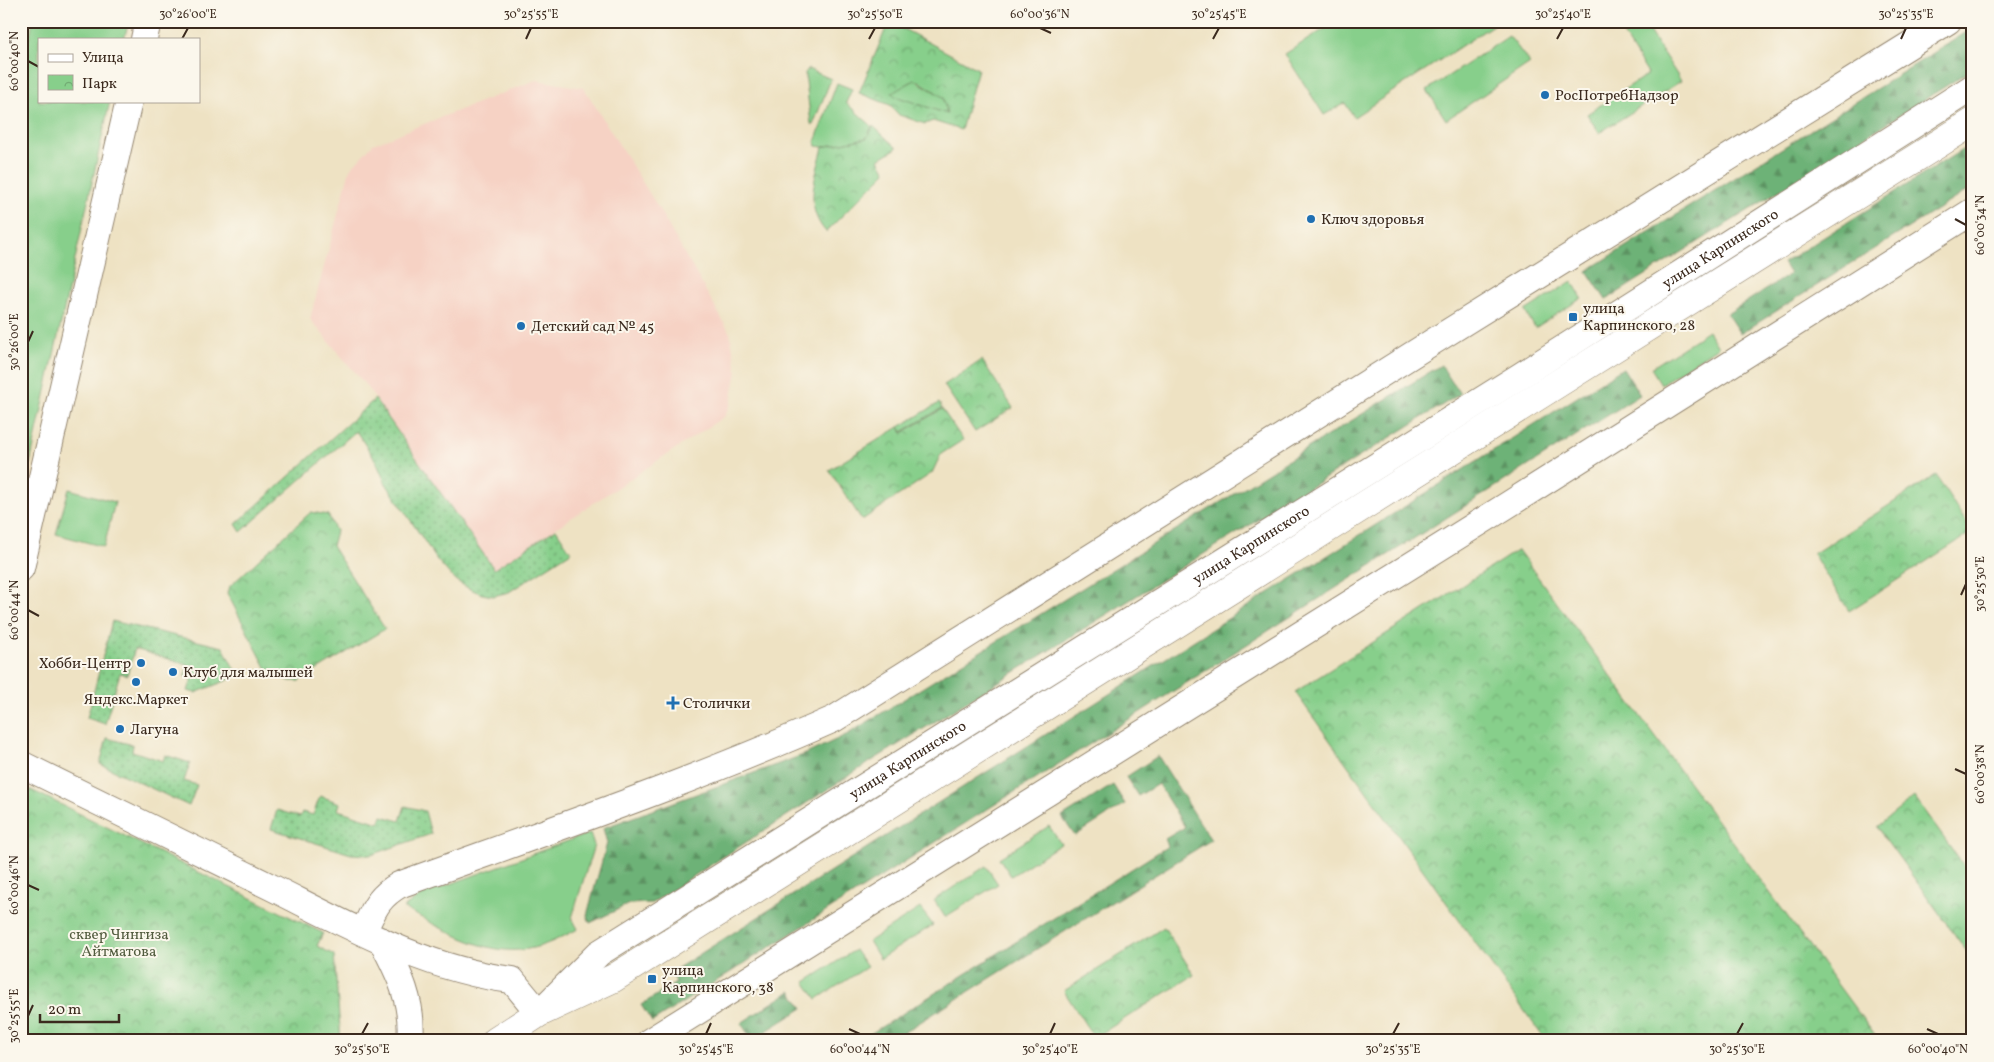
<svg xmlns="http://www.w3.org/2000/svg" width="1994" height="1062" font-family="Vollkorn,serif">
	<style>
		.built { fill: #f6d2c4 }
		.grass { fill: #87cf8b; stroke: #617c54 }
		.forest { fill: url(#forest-firs); stroke: #546e4a }
		.park { fill: url(#park-crowns); stroke: #617c54; fill-rule: evenodd }
		.garden { fill: url(#garden-dots); stroke: #617c54 }
		.lines { fill: none; stroke-linecap: round; stroke-linejoin: round }
		.street-casing { stroke: #948670; stroke-width: 28 }
		.secondary-casing { stroke: #948670; stroke-width: 29 }
		.street { stroke: #fff; stroke-width: 26 }
		.secondary { stroke: #fff; stroke-width: 28 }
		.ticks { fill: none; stroke: #3b2a1e; stroke-width: 2 }
		.poi-dot { fill: #1f6fb2; stroke: #fbf7ec; stroke-width: 2 }
		.labels { text-anchor: middle; stroke-width: 4; stroke-linejoin: round; paint-order: stroke }
		.poi-label { font-size: 15px; fill: #3b2a1e; stroke: #fbf7ec; text-anchor: start }
		.street-label { font-size: 15px; fill: #3b2a1e; stroke: #fbf7ec }
		.park-label { font-size: 15px; fill: #525c3f; stroke: #fbf7ec }
		.neatline { fill: none; stroke: #3b2a1e; stroke-width: 2 }
		.ticks-label { font-size: 12px; text-anchor: middle; fill: #3b2a1e }
	</style>
	<defs>
		<pattern id="forest-firs" width="22" height="20" patternUnits="userSpaceOnUse" patternTransform="scale(1.25)"><rect width="22" height="20" fill="#6db277"/><path d="M5 1l3.5 6h-7zM16 11l3.5 6h-7z" fill="#5b9161"/></pattern>
		<pattern id="park-crowns" width="20" height="18" patternUnits="userSpaceOnUse" patternTransform="scale(1.25)"><rect width="20" height="18" fill="#87cf8b"/><path d="M2 6a3 3 0 1 1 6 0M12 15a3 3 0 1 1 6 0" fill="none" stroke="#70a871"/></pattern>
		<pattern id="garden-dots" width="8" height="8" patternUnits="userSpaceOnUse" patternTransform="scale(1.25)"><rect width="8" height="8" fill="#87cf8b"/><path d="M2 2h.1M6 6h.1" fill="none" stroke="#70a871" stroke-width="1.8" stroke-linecap="round"/></pattern>
	</defs>
	<rect width="100%" height="100%" fill="#fbf7ec"/>
	<filter id="ink" filterUnits="userSpaceOnUse"><feTurbulence type="fractalNoise" baseFrequency=".02" numOctaves="2"/><feDisplacementMap in="SourceGraphic" scale="10" xChannelSelector="R" yChannelSelector="G"/><feConvolveMatrix kernelMatrix="1 2 1 2 8 2 1 2 1" color-interpolation-filters="sRGB"/></filter>
	<filter id="wash" filterUnits="userSpaceOnUse"><feTurbulence type="fractalNoise" baseFrequency=".0096" numOctaves="4" result="noise"/><feDisplacementMap in="SourceGraphic" scale="20" xChannelSelector="R" yChannelSelector="G"/><feGaussianBlur stdDeviation="1.12" result="paint"/><feColorMatrix in="noise" values="0 0 0 0 0 0 0 0 0 0 0 0 0 0 0 0 0 1.4 0 .05"/><feComposite in="paint" operator="in"/></filter>
	<g filter="url(#wash)">
		<rect width="100%" height="100%" fill="#eee2c3"/>
		<!-- built -->
		<polygon class="built" points="536,80 584,88 656,204 730,333 737,371 731,403 725,416 494,569 368,388 310,319 350,169 373,144"/>
		<!-- grass -->
		<g class="grass">
			<polygon points="33,21 129,21 124,39 39,39 39,101 110,101 21,504 21,73"/>
			<polygon points="1327,21 1499,21 1354,117 1345,103 1324,115 1285,54 1329,26"/>
			<polygon points="1606,21 1656,21 1647,28 1681,81 1599,133 1587,114 1648,74 1618,26 1612,30"/>
			<polygon points="1509,36 1530,63 1446,120 1427,90"/>
			<polygon points="808,69 831,79 813,125 811,124 805,73"/>
			<polygon points="915,80 943,97 947,114 894,96 892,92"/>
			<polygon points="837,83 852,89 846,103 872,126 867,138 822,147 817,146 815,142"/>
			<polygon points="1572,281 1582,298 1535,328 1525,311"/>
			<polygon points="1708,331 1718,347 1661,384 1651,368"/>
			<polygon points="939,403 942,408 902,432 899,427"/>
			<polygon points="69,489 115,502 104,547 56,534"/>
			<polygon points="1049,826 1061,844 1011,876 999,858"/>
			<path d="M590,833L594,845L572,918L578,929C562,937 546,946 528,949C484,957 441,927 403,908L423,894Z"/>
			<polygon points="986,866 998,884 945,917 934,900"/>
			<polygon points="920,908 933,925 880,959 869,941"/>
			<polygon points="855,950 867,967 817,999 805,982"/>
		</g>
		<!-- forest -->
		<g class="forest">
			<polygon points="1973,28 1973,69 1606,300 1587,271"/>
			<polygon points="1973,143 1973,187 1740,334 1727,314 1790,274 1783,263"/>
			<polygon points="1441,365 1460,394 867,764 652,903 629,904 590,923 587,915 607,843 603,828 806,754 848,734"/>
			<polygon points="1623,368 1640,395 652,1022 641,1005 676,983 670,973"/>
			<polygon points="1158,756 1211,840 890,1041 859,1041 1168,846 1165,839 1185,827 1158,784 1138,796 1126,777"/>
			<polygon points="1113,785 1125,804 1075,836 1062,817"/>
			<polygon points="791,991 803,1008 752,1040 741,1023"/>
		</g>
		<!-- park -->
		<g class="park">
			<path d="M889,21L978,69L961,130L933,121L925,124L899,115L890,105L859,93ZM914,80L919,81L943,97L947,114L895,96L892,93Z"/>
			<path d="M873,126L897,148L879,159L886,172L826,232C803,206 816,176 823,147L867,138Z"/>
			<polygon points="982,360 1013,408 975,432 944,385"/>
			<polygon points="942,409 963,440 941,454 932,473 862,520 829,470 899,427 902,433"/>
			<polygon points="1936,475 1972,532 1849,611 1813,554"/>
			<polygon points="311,512 328,515 336,531 332,546 385,629 299,681 290,681 269,673 227,593 230,586"/>
			<polygon points="1518,550 1879,1041 1546,1041 1295,692"/>
			<polygon points="21,785 323,933 317,946 334,955 341,1041 21,1041"/>
			<polygon points="1914,797 1973,878 1973,960 1877,827"/>
			<polygon points="1164,927 1194,975 1094,1038 1064,991"/>
		</g>
		<!-- garden -->
		<g class="garden">
			<polygon points="375,399 494,569 556,529 571,552 509,592 493,596 482,594 468,588 455,580 437,560 385,482 376,461 356,431 241,532 236,524"/>
			<polygon points="112,621 223,647 238,676 195,693 188,691 192,679 185,677 188,665 135,649 127,675 120,673 105,724 87,718"/>
			<polygon points="107,738 133,745 132,751 163,761 165,755 190,763 184,781 197,785 189,806 100,764"/>
			<polygon points="320,796 340,803 338,810 379,823 382,816 400,821 405,806 425,811 431,834 371,855 351,854 271,829 277,810 300,817 302,812 313,815"/>
		</g>
	</g>
	<g filter="url(#ink)">
		<g class="lines">
			<defs>
				<g id="street">
					<polyline points="144,39 148,21"/>
					<polyline points="21,568 129,101"/>
					<path id="s1" d="M21,764C105,805 189,847 273,888C349,926 427,970 512,980L539,1013L599,953L1520,376L1973,87"/>
					<path d="M363,932C374,910 377,898 399,885C545,832 692,782 834,719L1434,341L1948,21"/>
					<path d="M382,941C399,973 414,1003 410,1041"/>
					<polyline points="650,1041 1506,506 1973,211"/>
				</g>
				<polyline id="secondary" points="496,1041 539,1013 614,978 1973,122"/>
			</defs>
			<!-- street casing -->
			<use href="#street" class="street-casing"/>
			<!-- secondary casing -->
			<use href="#secondary" class="secondary-casing"/>
			<!-- street -->
			<use href="#street" class="street"/>
			<!-- secondary -->
			<use href="#secondary" class="secondary"/>
		</g>
	</g>
	<!-- ticks -->
	<path class="ticks" d="M1040,28L1051,33M182,39L188,28M526,39L531,28M869,39L875,28M1213,39L1219,28M1557,39L1563,28M1901,39L1906,28M28,61L39,67M1955,219L1966,225M28,342L33,331M1961,595L1966,584M28,610L39,616M1955,769L1966,774M28,885L39,890M28,1016L33,1005M849,1029L860,1034M1927,1029L1938,1034M362,1034L368,1023M706,1034L711,1023M1050,1034L1055,1023M1393,1034L1399,1023M1737,1034L1743,1023"/>
	<!-- markers -->
	<g class="poi-dot">
		<circle cx="1545" cy="95" r="5"/>
		<circle cx="1311" cy="219" r="5"/>
		<rect x="1568" y="312" width="10" height="10" rx="2.5"/>
		<circle cx="521" cy="326" r="5"/>
		<circle cx="141" cy="663" r="5"/>
		<circle cx="173" cy="672" r="5"/>
		<circle cx="136" cy="682" r="5"/>
		<path d="M670.5 695.5h5v5h5v5h-5v5h-5v-5h-5v-5h5z"/>
		<circle cx="120" cy="729" r="5"/>
		<rect x="647" y="974" width="10" height="10" rx="2.5"/>
	</g>
	<g class="labels">
		<!-- poi labels -->
		<g class="poi-label">
			<text x="1555" y="100">РосПотребНадзор</text>
			<text x="1321" y="224">Ключ здоровья</text>
			<text x="1583" y="313">улица<tspan x="1583" dy="17">Карпинского, 28</tspan></text>
			<text x="531" y="331">Детский сад № 45</text>
			<text x="131" y="668" text-anchor="end">Хобби-Центр</text>
			<text x="183" y="677">Клуб для малышей</text>
			<text x="136" y="704" text-anchor="middle">Яндекс.Маркет</text>
			<text x="683" y="708">Столички</text>
			<text x="130" y="734">Лагуна</text>
			<text x="662" y="975">улица<tspan x="662" dy="17">Карпинского, 38</tspan></text>
		</g>
		<!-- street labels -->
		<g class="street-label">
			<text dy="5" stroke="none"><textPath href="#s1" startOffset="1990">улица Карпинского</textPath></text>
			<text dy="5" stroke="none"><textPath href="#s1" startOffset="1435">улица Карпинского</textPath></text>
			<text dy="5" stroke="none"><textPath href="#s1" startOffset="1030">улица Карпинского</textPath></text>
		</g>
		<!-- park labels -->
		<g class="park-label">
			<text x="119" y="939">сквер Чингиза<tspan x="119" dy="17">Айтматова</tspan></text>
		</g>
	</g>
	<!-- margin -->
	<rect width="1994" height="1062" fill="none" stroke="#fbf7ec" stroke-width="55"/>
	<!-- legend -->
	<rect x="38" y="38" width="162" height="65" fill="#fbf7ec" stroke="#aea59a"/>
	<rect x="48" y="54" width="25" height="8" fill="#ffffff" stroke="#aea59a"/>
	<text x="82" y="62" font-size="15" fill="#3b2a1e">Улица</text>
	<rect x="48" y="75" width="25" height="15" fill="url(#park-crowns)" stroke="#aea59a"/>
	<text x="82" y="88" font-size="15" fill="#3b2a1e">Парк</text>
	<!-- scale -->
	<path d="M40 1014v8h79v-8" fill="none" stroke="#3b2a1e" stroke-width="2.5"/>
	<text x="48" y="1014" font-size="15" fill="#3b2a1e" stroke="#fbf7ec" stroke-width="4" paint-order="stroke">20 m</text>
	<rect x="28" y="28" width="1938" height="1006" class="neatline"/>
	<g class="ticks-label">
		<text x="188" y="18">30°26'00"E</text>
		<text x="531" y="18">30°25'55"E</text>
		<text x="875" y="18">30°25'50"E</text>
		<text x="1040" y="18">60°00'36"N</text>
		<text x="1219" y="18">30°25'45"E</text>
		<text x="1563" y="18">30°25'40"E</text>
		<text x="1906" y="18">30°25'35"E</text>
		<text transform="translate(14 61) rotate(-90)" y="4">60°00'40"N</text>
		<text transform="translate(1980 225) rotate(-90)" y="4">60°00'34"N</text>
		<text transform="translate(14 342) rotate(-90)" y="4">30°26'00"E</text>
		<text transform="translate(1980 584) rotate(-90)" y="4">30°25'30"E</text>
		<text transform="translate(14 610) rotate(-90)" y="4">60°00'44"N</text>
		<text transform="translate(1980 774) rotate(-90)" y="4">60°00'38"N</text>
		<text transform="translate(14 885) rotate(-90)" y="4">60°00'46"N</text>
		<text transform="translate(14 1016) rotate(-90)" y="4">30°25'55"E</text>
		<text x="362" y="1053">30°25'50"E</text>
		<text x="706" y="1053">30°25'45"E</text>
		<text x="860" y="1053">60°00'44"N</text>
		<text x="1050" y="1053">30°25'40"E</text>
		<text x="1393" y="1053">30°25'35"E</text>
		<text x="1737" y="1053">30°25'30"E</text>
		<text x="1938" y="1053">60°00'40"N</text>
	</g>
</svg>
